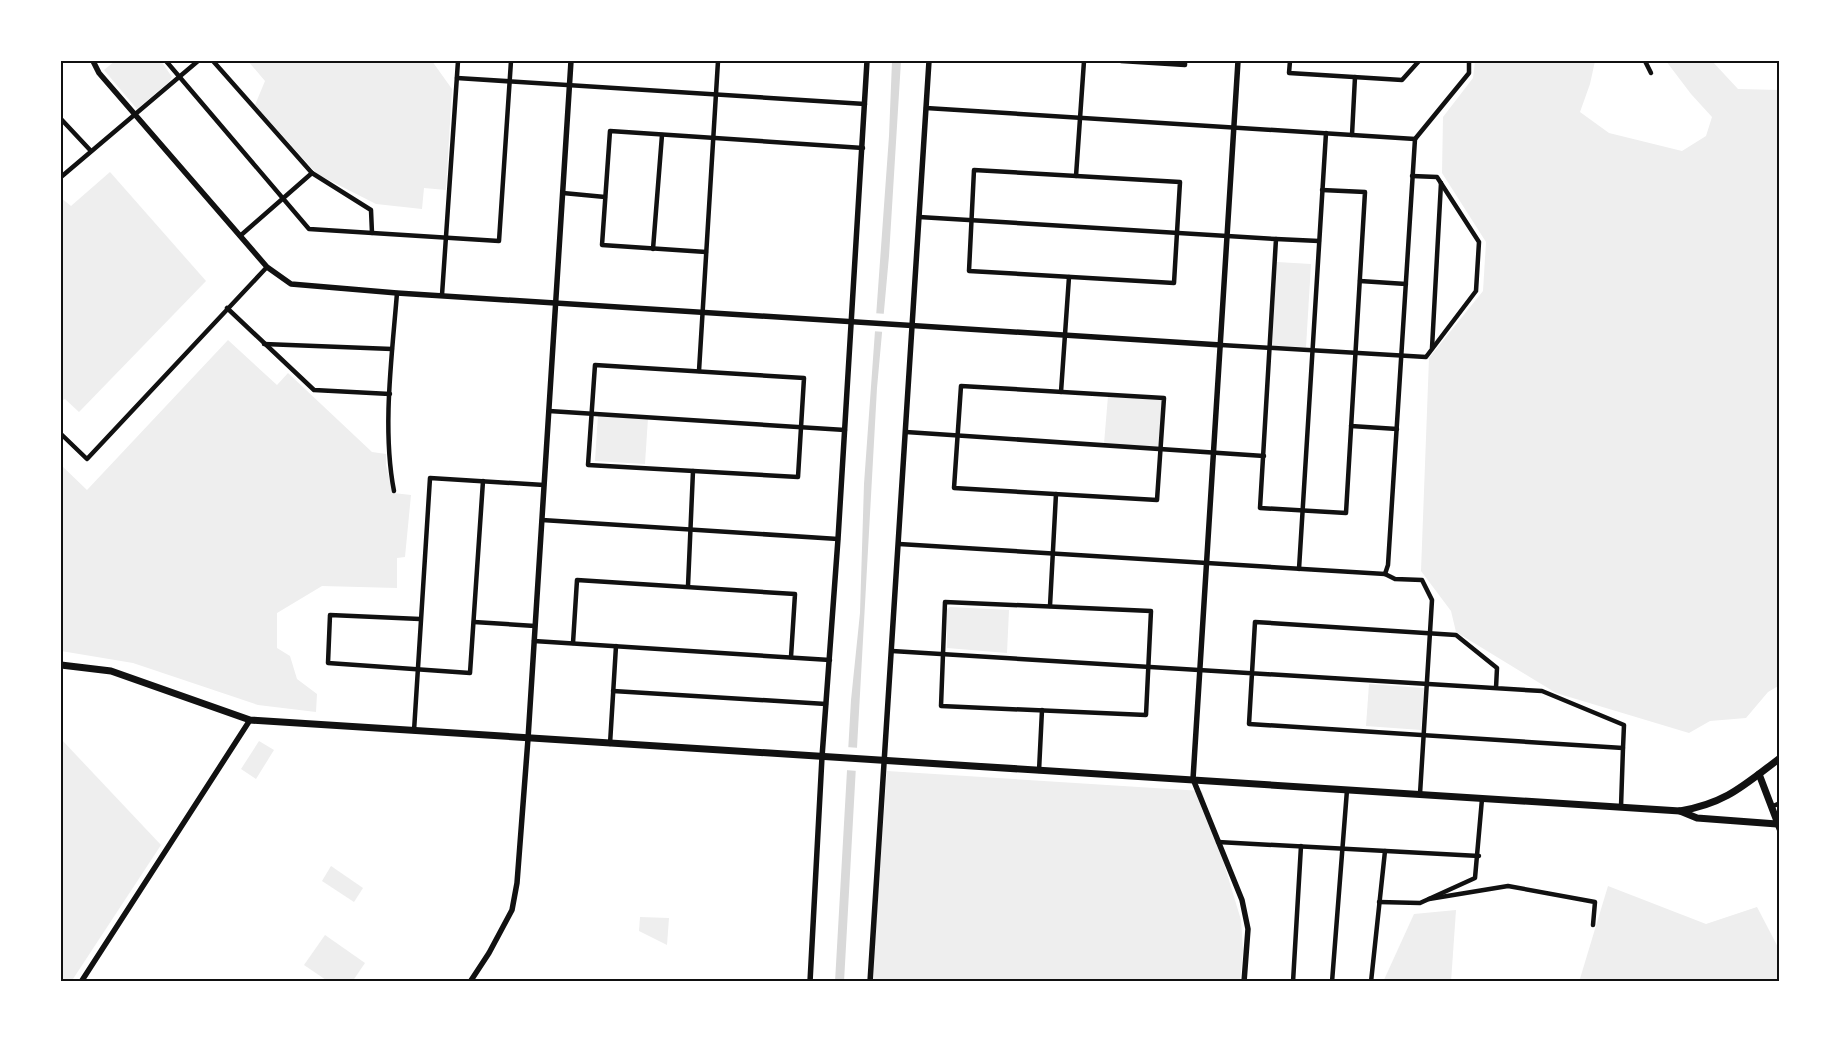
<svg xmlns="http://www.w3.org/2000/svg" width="1841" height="1043" font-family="'Roboto Condensed',sans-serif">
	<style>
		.green { fill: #eee }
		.water { fill: #d9d9d9 }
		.pier { fill: #fff }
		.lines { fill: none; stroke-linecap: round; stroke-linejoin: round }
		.minor { stroke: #111; stroke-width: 4.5 }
		.tertiary { stroke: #111; stroke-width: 5.5 }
		.secondary { stroke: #111; stroke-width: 7 }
		.neatline { fill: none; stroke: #111; stroke-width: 2 }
	</style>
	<rect width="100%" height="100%" fill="#fff"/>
	<!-- green -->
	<g class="green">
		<polygon points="115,61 161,61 172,77 169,82 137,109 104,70"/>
		<polygon points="248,61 432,61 452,89 446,190 424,188 422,209 376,204 317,174 255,105 265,81"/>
		<polygon points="1475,61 1595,61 1590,84 1580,112 1609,133 1682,151 1706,136 1712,117 1691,94 1666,61 1712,61 1738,89 1780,90 1780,685 1768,692 1746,718 1710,721 1689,733 1556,693 1456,632 1451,611 1421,571 1429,358 1483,291 1486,242 1442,173 1443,117 1473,78"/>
		<polygon points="110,172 206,281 79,412 65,399 61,401 61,198 71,206"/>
		<polygon points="1277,262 1311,264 1306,347 1272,346"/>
		<polygon points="228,340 277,385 288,373 372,452 386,454 386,465 393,493 411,495 405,557 397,558 397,588 322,586 277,613 277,648 290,656 297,679 317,694 316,712 258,705 133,663 61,651 61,465 87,490"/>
		<polygon points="1108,396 1162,400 1159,447 1104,444"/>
		<polygon points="598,415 648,418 645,464 595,461"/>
		<polygon points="950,607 1009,610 1007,653 947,648 947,609"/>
		<polygon points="1369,684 1424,688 1421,730 1366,726"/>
		<polygon points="61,739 161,845 71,982 61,982"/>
		<polygon points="259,741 274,750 256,779 241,769"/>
		<polygon points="887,771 1202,791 1241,920 1243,950 1240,982 872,982"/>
		<polygon points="331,866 363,888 354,902 322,881"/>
		<polygon points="1608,886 1706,924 1757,907 1780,951 1780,982 1579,982"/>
		<polygon points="1456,910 1451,982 1383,982 1414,914"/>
		<polygon points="640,917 669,918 667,945 639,931"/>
		<polygon points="325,935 365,963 352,982 329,982 304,965"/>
	</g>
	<!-- water -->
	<polygon class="water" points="892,61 901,61 889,256 877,388 844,982 835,982 851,700 860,613 864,484 889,136"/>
	<!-- pier -->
	<g class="pier">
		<polygon points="872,313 887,314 885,332 871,331"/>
		<polygon points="846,747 860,748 858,771 845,770"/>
	</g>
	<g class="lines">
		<!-- minor -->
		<g class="minor">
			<polyline points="166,61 309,229 499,241 511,61"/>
			<polyline points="213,61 312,173 371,210 372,233"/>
			<polyline points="1121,61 1185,65 1185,61"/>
			<polyline points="1290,61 1289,73 1402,80 1419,61"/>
			<polyline points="1645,61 1651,73"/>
			<polyline points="457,78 865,104"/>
			<polyline points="926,108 1415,139"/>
			<polyline points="61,119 91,151"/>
			<polyline points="1352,135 1355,77"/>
			<polyline points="1415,139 1469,73 1469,61"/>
			<polygon points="974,170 1180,182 1174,283 969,271"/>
			<polyline points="1076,176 1084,61"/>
			<polyline points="61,177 198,61"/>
			<polyline points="563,193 605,197"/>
			<polyline points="919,217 1276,239 1260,508 1346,513 1365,192 1322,190"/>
			<polyline points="240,236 312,173"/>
			<polyline points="1276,239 1319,241"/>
			<polyline points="653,249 662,135"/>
			<polyline points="706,252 602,245 610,131 863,148"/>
			<polyline points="1360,281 1406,284"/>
			<polyline points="442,295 458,61"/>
			<polyline points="227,308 314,390 390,394"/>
			<polyline points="264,344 392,349"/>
			<polyline points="1221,345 1426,357 1476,291 1479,242 1437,177 1412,176"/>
			<polyline points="1432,348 1441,183"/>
			<polygon points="595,365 804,378 798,477 588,465"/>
			<polyline points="699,371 718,61"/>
			<polygon points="961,386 1164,398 1157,500 954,488"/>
			<polyline points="1061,392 1069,277"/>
			<polyline points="549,411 845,430"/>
			<polyline points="1351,426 1397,429"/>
			<polyline points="906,432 1264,456"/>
			<polyline points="61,434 87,459 267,267"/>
			<path d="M394,491C382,429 392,356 397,293"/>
			<polyline points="542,520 838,539"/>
			<polyline points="899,544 1385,574 1388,565 1415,139"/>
			<polyline points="1299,569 1326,133"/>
			<polyline points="1385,574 1395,579 1422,580 1432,600 1420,794"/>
			<polyline points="688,586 693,471"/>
			<polygon points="945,602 1151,611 1146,715 941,706"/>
			<polyline points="1050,606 1056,494"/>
			<polyline points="420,619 330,615 328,663 470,673 483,481"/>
			<polyline points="474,622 535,626"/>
			<polyline points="534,641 830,660"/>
			<polyline points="573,643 577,580 795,594 791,657"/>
			<polyline points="892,651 1542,691 1624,725 1623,748 1249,724 1255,622 1456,635 1497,668 1496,688"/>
			<polyline points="613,691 826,704"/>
			<polyline points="414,731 430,478 544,485"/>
			<polyline points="610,744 616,646"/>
			<polyline points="1039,771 1042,710"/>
			<polyline points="1621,807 1623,748"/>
			<polyline points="1771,807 1780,803"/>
			<polyline points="1218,842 1479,856"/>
			<polyline points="1429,899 1508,886 1595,902 1593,925"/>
			<polyline points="1379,902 1420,903 1475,878 1482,799"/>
			<polyline points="1293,982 1301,846"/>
			<polyline points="1332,982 1347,790"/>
			<polyline points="1371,982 1385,851"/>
		</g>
		<!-- tertiary -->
		<g class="tertiary">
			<polyline points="93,61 99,73 267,267 291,284 397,293 1221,345"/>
			<polyline points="1238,61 1193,779 1242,900 1248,929 1244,982"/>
			<polyline points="81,982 250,720"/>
			<polyline points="470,982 489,953 512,910 517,883 528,739 571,61"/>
			<polyline points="810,982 822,757 838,539 867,61"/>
			<polyline points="870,982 929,61"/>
		</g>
		<!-- secondary -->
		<g class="secondary">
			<path d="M61,665L111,671L250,720L1680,811C1726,803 1743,786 1780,758"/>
			<polyline points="1759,774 1780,829"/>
			<polyline points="1680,811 1697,818 1777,824"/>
		</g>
	</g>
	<!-- border -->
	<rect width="1841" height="1043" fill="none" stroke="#ffffff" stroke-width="125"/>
	<rect x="62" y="62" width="1716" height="918" class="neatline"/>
</svg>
